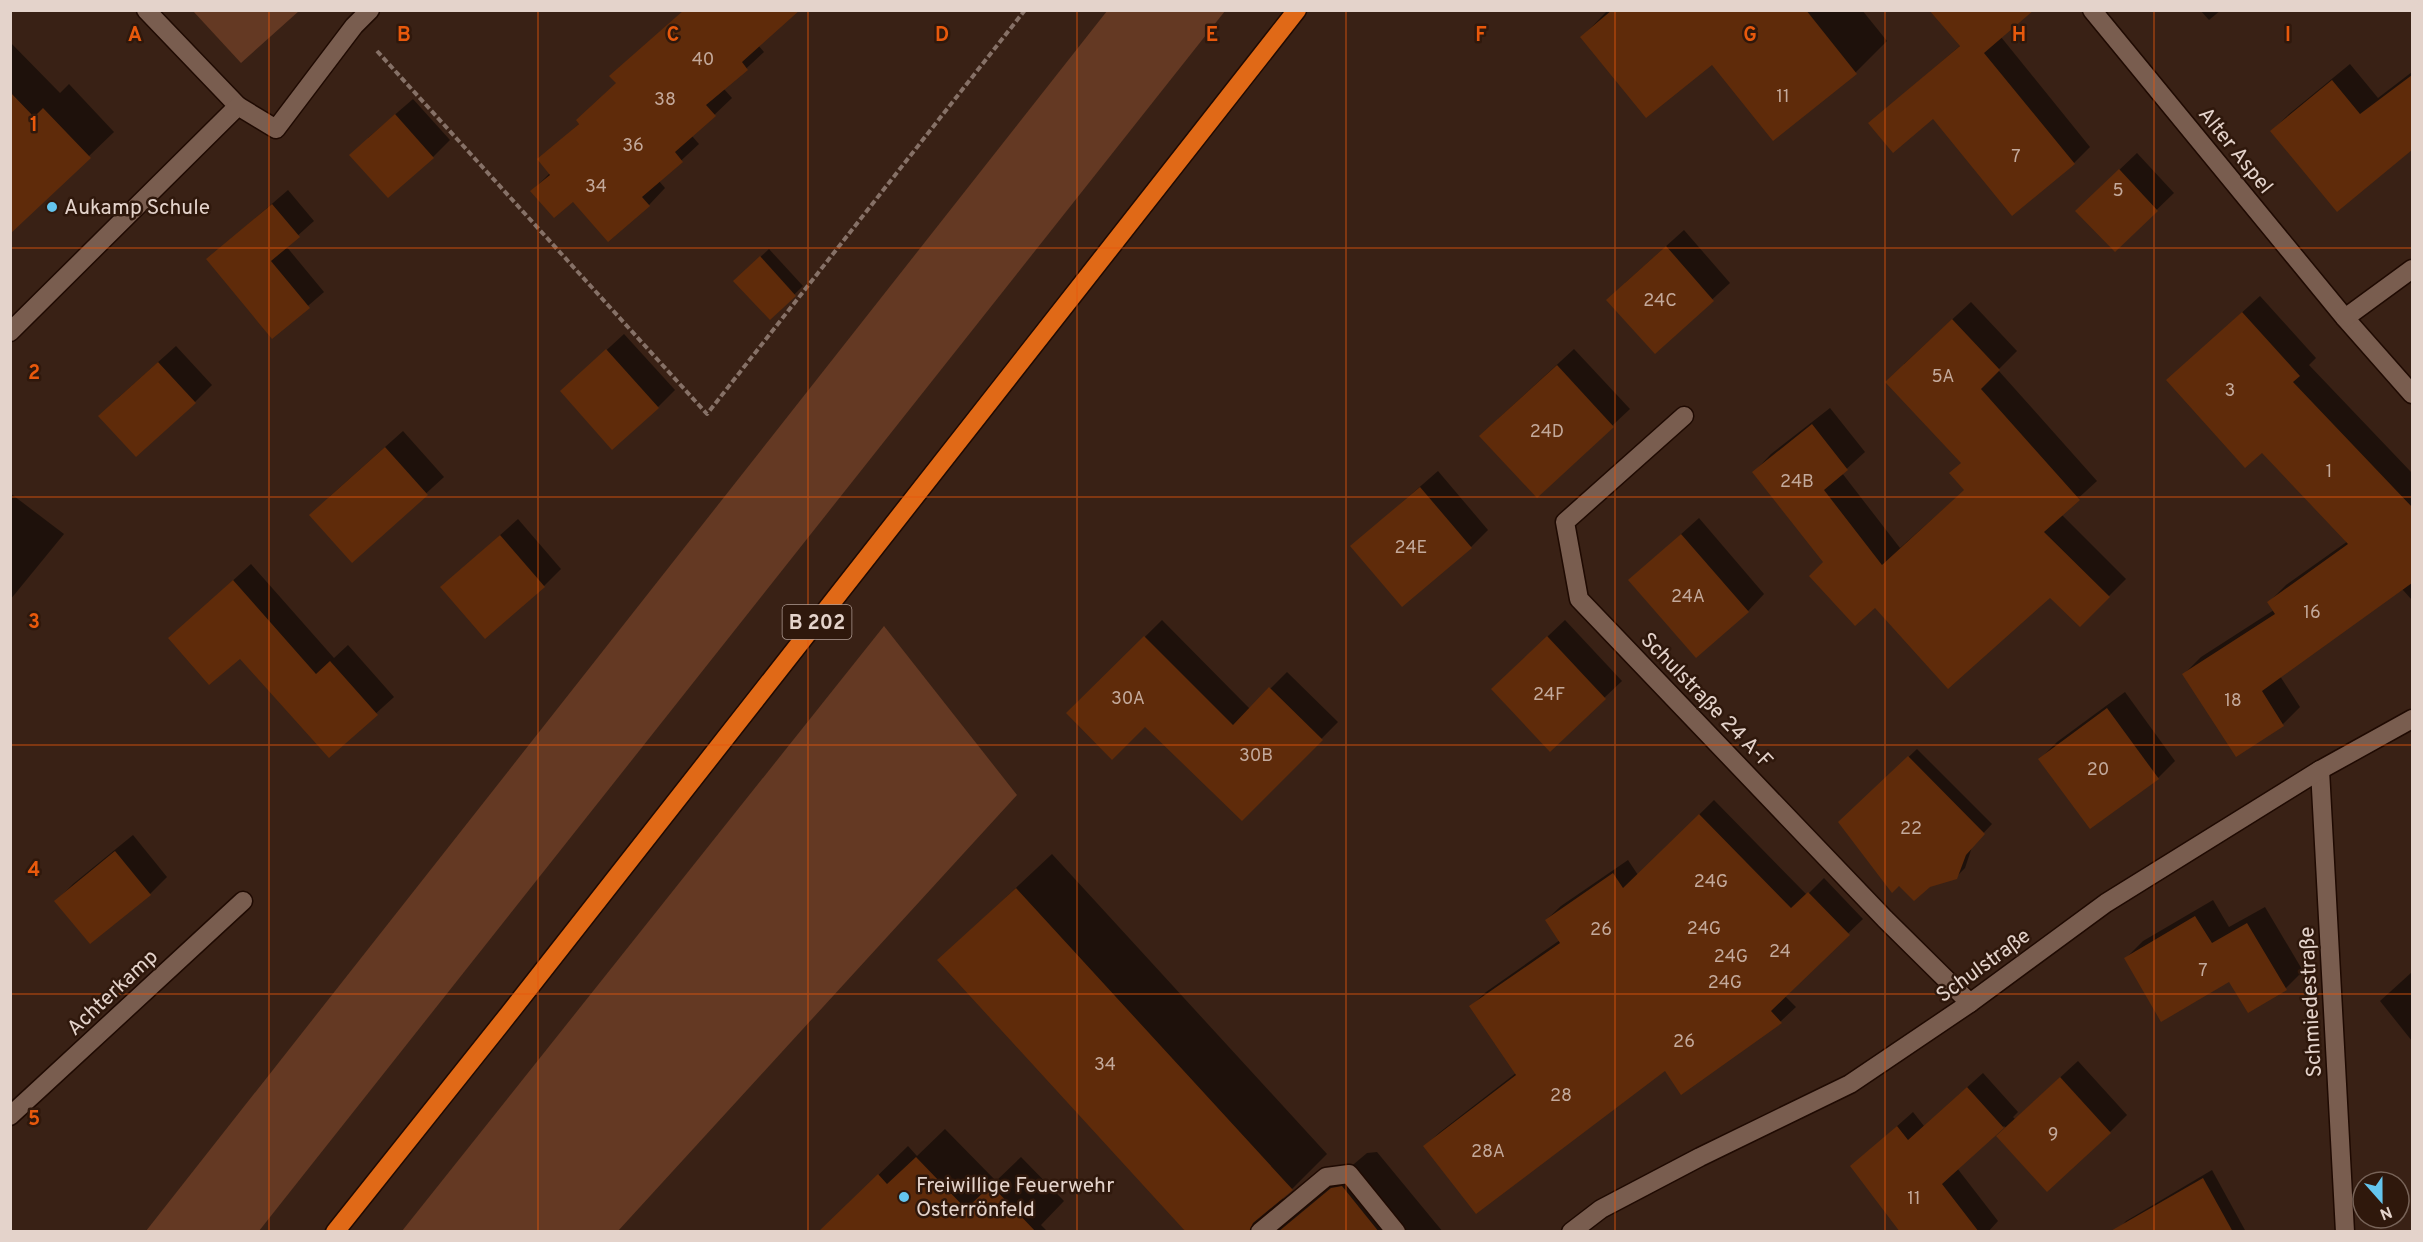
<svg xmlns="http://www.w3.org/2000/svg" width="2423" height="1242" font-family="Overpass,sans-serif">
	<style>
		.green { fill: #643923 }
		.shadow { fill: #0007 }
		.building { fill: #5f2b0a }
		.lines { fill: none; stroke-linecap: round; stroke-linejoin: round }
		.lane-casing { stroke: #1f0a02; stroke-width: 21 }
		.street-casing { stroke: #1f0a02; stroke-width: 21 }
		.highway-casing { stroke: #1f0a02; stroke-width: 21 }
		.path { stroke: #867167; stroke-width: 4; stroke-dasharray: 6 3; stroke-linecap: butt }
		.lane { stroke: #795d4f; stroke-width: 18 }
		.street { stroke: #795d4f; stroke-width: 18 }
		.highway { stroke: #e06917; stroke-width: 18 }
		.grid { fill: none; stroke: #e8590c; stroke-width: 1.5; stroke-opacity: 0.55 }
		.poi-dot { fill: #64c5ee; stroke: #2f180c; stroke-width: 2 }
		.labels { text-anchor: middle; stroke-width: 5; stroke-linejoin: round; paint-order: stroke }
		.number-label { font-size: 18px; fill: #c3a99b }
		.shield { fill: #2f180c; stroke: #ae9b92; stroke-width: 1.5 }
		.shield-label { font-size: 20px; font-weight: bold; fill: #e4d3cb }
		.street-label { font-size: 21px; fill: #e4d3cb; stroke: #2f180c }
		.poi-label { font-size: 21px; fill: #e4d3cb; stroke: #2f180c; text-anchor: start }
		.grid-label { font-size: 20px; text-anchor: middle; font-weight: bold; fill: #e8590c; stroke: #2f180c; stroke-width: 5; stroke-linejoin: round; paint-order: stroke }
	</style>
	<rect width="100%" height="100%" fill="#392115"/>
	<!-- green -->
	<g class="green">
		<polygon points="193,11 299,11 241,63"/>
		<polygon points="1107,11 1225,11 259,1231 146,1231"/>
		<polygon points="884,626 1017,795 618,1231 402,1231"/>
	</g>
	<!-- shadow -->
	<g class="shadow">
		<polygon points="1608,10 1862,10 1887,41 1856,72 1774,139 1712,63 1582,37"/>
		<polygon points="2200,10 2221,10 2209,20"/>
		<polygon points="2001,37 2090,147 2074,163 2012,214 1933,117 1870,123 1961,45"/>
		<polygon points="10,42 60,93 69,84 114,132 10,232"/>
		<polygon points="758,45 764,52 724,89 732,98 692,136 699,144 659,181 665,188 649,205 573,199 532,191 550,173 539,160 580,123"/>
		<polygon points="2350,64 2378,98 2412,72 2412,149 2337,210 2272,131 2289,114"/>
		<polygon points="413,99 450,140 433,157 368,138"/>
		<polygon points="2137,153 2174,193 2115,250 2094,194"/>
		<polygon points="288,190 314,221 286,246 324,292 272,337 208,259"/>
		<polygon points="1684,230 1730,283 1655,352 1625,283"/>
		<polygon points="769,249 803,286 770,318 744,272"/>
		<polygon points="2260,296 2316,358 2309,365 2412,473 2412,600 2402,589 2280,676 2300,707 2283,724 2236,755 2184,674 2201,657 2274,610 2269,602 2286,585 2348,541 2262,451 2168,380"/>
		<polygon points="1971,302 2017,351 1998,370 2097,481 2061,514 2126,579 2080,625 2050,596 1875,606 1825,562 1754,472 1771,454 1830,408 1865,452 1842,473 1900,548 1965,490 1962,462 1904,364"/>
		<polygon points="624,334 675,390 658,407 562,391"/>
		<polygon points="176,346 212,385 195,402 117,399"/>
		<polygon points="1574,349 1630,409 1537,496 1498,419"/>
		<polygon points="403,431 444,477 352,561 328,498"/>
		<polygon points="1438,471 1488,530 1471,547 1352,546"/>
		<polygon points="10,493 64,534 10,600"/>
		<polygon points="1699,518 1764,594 1748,611 1630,580"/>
		<polygon points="518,519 561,569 544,586 442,587"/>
		<polygon points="251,564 334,658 348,645 394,697 329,756 240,656 170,638"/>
		<polygon points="1162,620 1250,709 1287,672 1338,722 1242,819 1145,725 1068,713"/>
		<polygon points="1565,620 1622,681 1550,749 1510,672"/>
		<polygon points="2125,692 2175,761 2158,778 2040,759 2057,742"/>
		<polygon points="1917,749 1992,824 1973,844 1965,868 1956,877 1840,822"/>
		<polygon points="1714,800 1807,895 1824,878 1863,919 1784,995 1796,1007 1781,1021 1682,1092 1665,1069 1425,1146 1440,1132 1516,1073 1471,1006 1486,992 1560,940 1546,920 1561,906 1628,860 1638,875"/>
		<polygon points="133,835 167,877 150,894 56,901 73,884"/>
		<polygon points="1052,854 1327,1154 1283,1198 1286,1205 1303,1207 1367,1153 1377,1152 1443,1232 1188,1232 939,960"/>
		<polygon points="2213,900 2229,927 2265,907 2303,971 2286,988 2126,958 2143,941"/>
		<polygon points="2412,972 2412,1041 2380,1001"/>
		<polygon points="2078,1061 2127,1115 2110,1132 2006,1128 2004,1126 1957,1168 1998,1221 1988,1232 1902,1232 1852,1166 1913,1112 1924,1126 1983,1073 2018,1112 2013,1117 2015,1119"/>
		<polygon points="945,1129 996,1181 1021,1157 1064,1201 1041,1225 1048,1232 820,1232 908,1146 917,1156"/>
		<polygon points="2212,1170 2246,1232 2119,1232 2118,1230 2126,1221"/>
	</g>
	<!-- building -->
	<g class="building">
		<polygon points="684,10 800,10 742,62 748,70 706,105 716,116 675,152 683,162 642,197 650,206 608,242 573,202 554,218 530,191 550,175 537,159 579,124 576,120 616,83 609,76"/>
		<polygon points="1612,10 1806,10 1857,74 1773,141 1712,65 1646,118 1580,37"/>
		<polygon points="1929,10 2034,10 1984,53 2075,164 2012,216 1933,119 1893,153 1868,123 1960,46"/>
		<polygon points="2412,75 2412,150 2337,212 2270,131 2332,80 2360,114"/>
		<polygon points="10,92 34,117 43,108 91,158 10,234"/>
		<polygon points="395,114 434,158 388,198 349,155"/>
		<polygon points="2119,169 2158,211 2115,252 2075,211"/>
		<polygon points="272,204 300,237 271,261 310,308 272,339 206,259"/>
		<polygon points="1666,246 1714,301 1655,354 1606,300"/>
		<polygon points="760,256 796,296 770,320 733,281"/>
		<polygon points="2242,312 2300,376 2293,382 2412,507 2412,583 2262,691 2284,726 2236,757 2182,674 2275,614 2267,602 2348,544 2262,453 2245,468 2166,380"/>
		<polygon points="1952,319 2000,370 1981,389 2080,500 2044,532 2110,597 2080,627 2050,598 1948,689 1875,608 1855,626 1809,576 1823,562 1752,472 1812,424 1848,470 1824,490 1882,565 1964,490 1949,473 1961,463 1885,382"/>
		<polygon points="606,349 659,408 612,450 560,391"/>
		<polygon points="158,362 196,403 136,457 98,416"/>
		<polygon points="1557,365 1614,427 1537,498 1479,436"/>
		<polygon points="385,447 428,495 352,563 309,515"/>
		<polygon points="1420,487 1472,548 1402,607 1350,546"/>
		<polygon points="1681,534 1749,612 1696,658 1628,580"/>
		<polygon points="500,535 545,587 485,639 440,587"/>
		<polygon points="233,580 316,674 330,661 378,715 329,758 240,659 209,685 168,638"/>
		<polygon points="1144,636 1233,725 1269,687 1323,740 1242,821 1145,727 1112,760 1066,713"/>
		<polygon points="1547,636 1606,699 1550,752 1491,689"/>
		<polygon points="2107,708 2159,779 2090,829 2038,759"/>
		<polygon points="1908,756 1985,834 1966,855 1957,879 1930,887 1914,901 1899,886 1892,893 1838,822"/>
		<polygon points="1699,814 1791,908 1808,892 1850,935 1771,1011 1782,1023 1681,1095 1665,1071 1476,1214 1423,1146 1516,1075 1469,1006 1560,943 1545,920 1613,873 1623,888"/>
		<polygon points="115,851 151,895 90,944 54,901"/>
		<polygon points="1016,888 1293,1190 1253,1223 1249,1232 1186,1232 937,960"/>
		<polygon points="2195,916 2212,943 2247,923 2287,990 2248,1013 2229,982 2161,1022 2124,958"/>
		<polygon points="2060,1077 2111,1133 2047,1192 1996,1136"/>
		<polygon points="1967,1087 2004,1128 1942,1184 1979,1232 1900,1232 1850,1166 1897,1126 1908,1140"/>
		<polygon points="916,1157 966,1209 991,1185 1036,1232 818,1232 878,1174 887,1184"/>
		<polygon points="2203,1178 2233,1232 2109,1232"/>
		<polygon points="1342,1186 1379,1232 1278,1232 1331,1188"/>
	</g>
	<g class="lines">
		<defs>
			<g id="lane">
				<polyline points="1684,416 1565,522 1579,599 1885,919 1970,1003"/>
				<polyline points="1260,1232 1326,1177 1349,1174 1396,1232"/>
			</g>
			<g id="street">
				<polyline points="146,10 238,106"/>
				<polyline points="2092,10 2345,318 2412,394"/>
				<polyline points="2345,318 2412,269"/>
				<polyline points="10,332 238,106 276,129 354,26 370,10"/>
				<polyline points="2320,770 2345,1232"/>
				<polyline points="10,1116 243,901"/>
				<polyline points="1571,1232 1601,1209 1700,1157 1850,1084 1970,1003 2106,903 2320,770 2412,719"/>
			</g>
			<polyline id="highway" points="335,1232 508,1015 1297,10"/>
		</defs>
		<!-- lane casing -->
		<use href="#lane" class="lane-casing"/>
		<!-- street casing -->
		<use href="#street" class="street-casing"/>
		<!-- highway casing -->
		<use href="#highway" class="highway-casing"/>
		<!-- path -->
		<polyline class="path" points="377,51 707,414 1025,10"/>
		<!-- lane -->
		<use href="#lane" class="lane"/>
		<!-- street -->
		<use href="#street" class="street"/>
		<!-- highway -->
		<use href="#highway" class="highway"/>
	</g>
	<!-- grid -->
	<path class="grid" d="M269,10V1232M538,10V1232M808,10V1232M1077,10V1232M1346,10V1232M1615,10V1232M1885,10V1232M2154,10V1232M10,248H2412M10,497H2412M10,745H2412M10,994H2412"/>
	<!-- markers -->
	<g class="poi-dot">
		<circle cx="52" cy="207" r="6"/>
		<circle cx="904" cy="1197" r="6"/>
	</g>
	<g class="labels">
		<!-- number labels -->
		<g class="number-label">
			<text x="703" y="65">40</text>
			<text x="1783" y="102">11</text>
			<text x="665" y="105">38</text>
			<text x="633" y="151">36</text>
			<text x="2016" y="162">7</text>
			<text x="596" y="192">34</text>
			<text x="2118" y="196">5</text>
			<text x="1660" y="306">24C</text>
			<text x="1943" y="382">5A</text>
			<text x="2230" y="396">3</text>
			<text x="1547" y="437">24D</text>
			<text x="2329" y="477">1</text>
			<text x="1797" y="487">24B</text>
			<text x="1411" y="553">24E</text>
			<text x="1688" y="602">24A</text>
			<text x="2312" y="618">16</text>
			<text x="1549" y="700">24F</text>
			<text x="1128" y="704">30A</text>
			<text x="2233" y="706">18</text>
			<text x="1256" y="761">30B</text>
			<text x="2098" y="775">20</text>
			<text x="1911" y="834">22</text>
			<text x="1711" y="887">24G</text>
			<text x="1704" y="934">24G</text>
			<text x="1601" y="935">26</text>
			<text x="1780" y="957">24</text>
			<text x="1731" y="962">24G</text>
			<text x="2203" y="976">7</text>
			<text x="1725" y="988">24G</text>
			<text x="1684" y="1047">26</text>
			<text x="1105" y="1070">34</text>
			<text x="1561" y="1101">28</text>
			<text x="2053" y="1140">9</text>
			<text x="1488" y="1157">28A</text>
			<text x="1914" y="1204">11</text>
		</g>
		<!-- shield labels -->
		<rect class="shield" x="782.5" y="605" width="69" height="34" rx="4.5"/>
		<g class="shield-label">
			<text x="817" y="629">B 202</text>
		</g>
		<!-- street labels -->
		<g class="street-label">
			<text transform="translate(2236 150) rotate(51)" y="7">Alter Aspel</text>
			<text transform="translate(1707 700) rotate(46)" y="7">Schulstraße 24 A-F</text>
			<text transform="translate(1983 965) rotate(-36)" y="7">Schulstraße</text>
			<text transform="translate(112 992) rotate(-43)" y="7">Achterkamp</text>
			<text transform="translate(2310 1002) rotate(-93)" y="7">Schmiedestraße</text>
		</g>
		<!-- poi labels -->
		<g class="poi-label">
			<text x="64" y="214">Aukamp Schule</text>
			<text x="916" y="1192">Freiwillige Feuerwehr<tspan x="916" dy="24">Osterrönfeld</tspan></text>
		</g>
	</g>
	<g class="grid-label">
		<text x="135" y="41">A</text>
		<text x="404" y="41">B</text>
		<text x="673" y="41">C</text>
		<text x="942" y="41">D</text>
		<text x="1212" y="41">E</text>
		<text x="1481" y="41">F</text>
		<text x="1750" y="41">G</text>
		<text x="2019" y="41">H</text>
		<text x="2288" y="41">I</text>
		<text x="34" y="131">1</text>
		<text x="34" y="379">2</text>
		<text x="34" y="628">3</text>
		<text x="34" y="876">4</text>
		<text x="34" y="1125">5</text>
	</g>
	<!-- border -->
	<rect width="2423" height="1242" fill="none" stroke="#e4d3cb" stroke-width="24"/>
	<!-- north arrow -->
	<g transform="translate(2381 1200) rotate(159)"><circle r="28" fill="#2f180c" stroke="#776358" stroke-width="1.5"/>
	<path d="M0-4.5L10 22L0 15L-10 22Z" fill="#64c5ee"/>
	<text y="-9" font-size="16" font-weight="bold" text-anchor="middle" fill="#e4d3cb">N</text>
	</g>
</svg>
